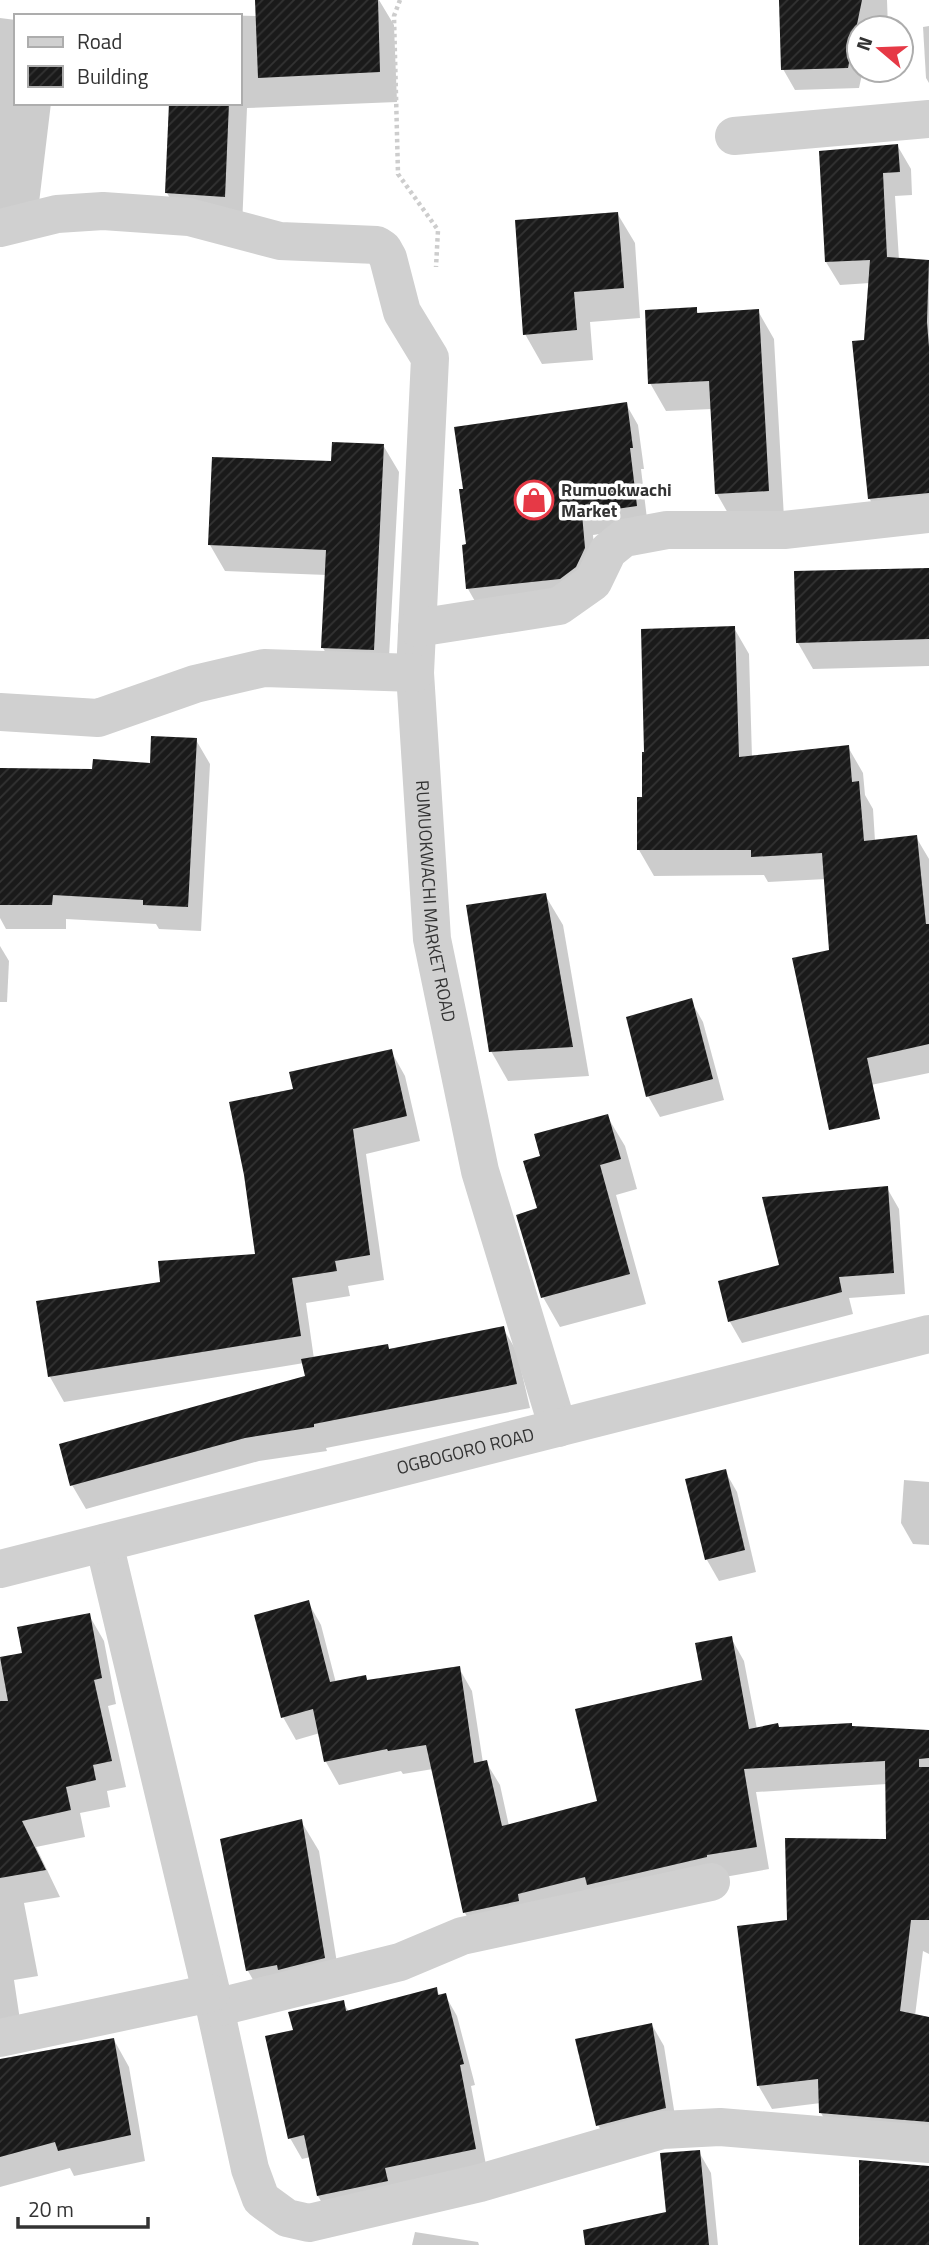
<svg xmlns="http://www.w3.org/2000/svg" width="929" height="2245" font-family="'Titillium Web',sans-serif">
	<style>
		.shadow { fill: #0003 }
		.building { fill: url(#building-hatch) }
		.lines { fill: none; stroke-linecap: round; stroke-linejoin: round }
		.path { stroke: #cdcdcd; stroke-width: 4.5; stroke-dasharray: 3.5 3.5; stroke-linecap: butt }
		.minor { stroke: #d0d0d0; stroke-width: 38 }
		.tertiary { stroke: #d0d0d0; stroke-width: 38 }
		.labels { text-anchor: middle; stroke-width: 7; stroke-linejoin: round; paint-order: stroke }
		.poi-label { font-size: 18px; font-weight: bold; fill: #333; stroke: #fff; text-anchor: start }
		.street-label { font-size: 18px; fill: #333; stroke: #fff }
	</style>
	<defs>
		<pattern id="building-hatch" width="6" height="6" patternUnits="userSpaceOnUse" patternTransform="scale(1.75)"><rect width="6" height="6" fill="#1a1a1a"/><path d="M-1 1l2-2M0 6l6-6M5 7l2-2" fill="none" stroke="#333"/></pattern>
	</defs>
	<rect width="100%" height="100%" fill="#fff"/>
	<!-- shadow -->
	<g class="shadow">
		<polygon points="257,0 379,0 394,25 397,102 247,108 242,227 184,223 167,193 171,103 240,103 240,16 174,16 175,14 257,16"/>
		<polygon points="780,0 887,0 888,28 859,28 859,70 863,70 859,88 795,90 783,69"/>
		<polygon points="0,18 16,20 16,103 51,103 36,228 0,236"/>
		<polygon points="929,26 929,83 926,78 923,27"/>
		<polygon points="897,145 911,169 912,195 895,196 899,260 929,261 929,516 883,521 869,498 866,342 870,283 840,285 826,262"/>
		<polygon points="617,213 635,243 640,318 590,322 593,360 542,364 525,334"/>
		<polygon points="696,309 699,315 758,311 774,339 784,518 733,522 717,494 712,409 666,411 650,383"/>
		<polygon points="626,404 638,425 644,469 641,469 648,527 593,535 596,570 587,589 480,610 468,589 468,546"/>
		<polygon points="383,445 399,472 388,676 338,674 323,648 327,575 225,571 210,545 333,463"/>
		<polygon points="929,604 929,666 813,669 798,643"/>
		<polygon points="734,628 749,654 752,758 848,747 863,773 865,795 873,809 875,841 916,837 929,859 929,1073 832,1093 831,952 826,879 768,882 764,875 654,876 639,850 644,799"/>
		<polygon points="196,740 210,764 201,931 159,929 156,924 66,919 66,929 6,929 0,918 0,770 94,771 151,765"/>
		<polygon points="545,895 563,925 589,1076 508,1081 491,1051"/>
		<polygon points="0,946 9,961 7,1002 0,1002"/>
		<polygon points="691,1001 703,1022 724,1100 660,1117 648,1096"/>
		<polygon points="391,1051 405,1076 420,1141 366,1154 384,1280 348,1286 350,1296 306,1303 314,1359 387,1345 390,1351 503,1328 517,1352 530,1408 326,1448 327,1451 259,1461 86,1509 72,1485 307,1377 304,1363 64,1402 50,1377 162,1283 257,1256 295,1091"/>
		<polygon points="607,1116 625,1146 637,1189 616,1195 646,1304 560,1327 543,1297 539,1210 542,1158"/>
		<polygon points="887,1188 899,1209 905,1294 849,1298 853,1314 742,1343 730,1322 720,1282 781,1266"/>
		<polygon points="725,1471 737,1492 756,1572 719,1581 707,1560 687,1480"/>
		<polygon points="904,1480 929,1482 929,1545 913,1544 901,1523"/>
		<polygon points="308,1602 321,1625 336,1683 366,1677 368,1682 459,1668 472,1691 483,1763 486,1762 500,1785 509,1826 599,1803 704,1681 731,1638 744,1661 757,1729 852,1728 929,1732 929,1954 923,1951 915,2016 929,2019 929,2145 834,2136 821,2113 821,2103 772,2109 758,2085 789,1921 888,1860 887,1784 756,1792 769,1869 719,1878 478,1936 465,1913 433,1769 403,1774 401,1771 339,1785 326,1762 320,1733 296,1740 283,1717"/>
		<polygon points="89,1615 104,1641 116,1704 108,1706 126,1787 107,1791 110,1807 80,1813 85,1837 36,1847 60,1897 24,1903 38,1976 14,1980 23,2040 0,2049 0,1657 24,1653"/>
		<polygon points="301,1821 319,1851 341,1988 265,2001 248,1971"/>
		<polygon points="436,1989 440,1996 445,1995 457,2016 475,2085 471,2086 487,2170 330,2217 318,2196 311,2157 302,2159 290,2138 295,2031 343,2002 349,2012"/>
		<polygon points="652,2025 664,2046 677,2129 610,2146 598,2125"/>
		<polygon points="114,2040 129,2067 145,2161 74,2176 70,2168 0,2187 0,2061"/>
		<polygon points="699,2152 711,2173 718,2245 615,2245 667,2213"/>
		<polygon points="415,2232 478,2242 479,2245 412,2245"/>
	</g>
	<!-- building -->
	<g class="building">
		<polygon points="255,0 378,0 380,72 258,78"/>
		<polygon points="779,0 862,0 848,68 781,70"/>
		<polygon points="169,103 229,103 225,197 165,193"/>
		<polygon points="898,144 900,172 883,173 887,257 929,260 927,322 929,347 929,493 868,499 852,341 864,340 870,260 825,262 819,151"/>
		<polygon points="618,212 624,288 574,292 577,330 523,335 515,220"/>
		<polygon points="697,307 697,313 759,309 769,491 715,494 709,381 648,384 645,310"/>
		<polygon points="627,402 633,448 630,448 637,506 582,514 585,548 576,567 560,579 466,589 462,545 466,544 459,489 463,489 454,427"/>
		<polygon points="332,442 384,444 374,650 321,648 326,550 208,545 212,457 331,461"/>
		<polygon points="929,568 929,639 796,643 794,571"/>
		<polygon points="735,626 739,757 849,745 852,782 859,781 864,841 917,835 926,924 929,924 929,1044 867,1058 880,1119 829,1130 792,958 829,950 822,853 751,857 751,850 637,850 637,797 642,797 642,752 644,752 641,629"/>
		<polygon points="151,736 197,738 188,907 143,905 143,900 53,895 52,905 0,905 0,768 92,769 93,759 150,763"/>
		<polygon points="546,893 573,1047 489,1052 466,905"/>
		<polygon points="692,998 713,1079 646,1097 626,1017"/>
		<polygon points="392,1049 407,1116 353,1129 370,1255 335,1261 337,1271 292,1278 301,1336 48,1377 36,1301 160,1282 158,1261 255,1254 244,1175 229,1102 293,1089 289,1072"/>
		<polygon points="608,1114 621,1159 600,1165 630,1274 541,1298 516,1215 537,1208 523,1161 540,1156 534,1134"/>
		<polygon points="888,1186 894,1273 839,1277 842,1292 728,1322 718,1281 779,1265 762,1197"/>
		<polygon points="504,1326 517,1384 314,1424 314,1427 245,1438 70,1486 59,1444 305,1376 301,1359 388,1344 389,1349"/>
		<polygon points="726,1469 745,1550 705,1560 685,1479"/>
		<polygon points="309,1600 330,1682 366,1675 367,1680 460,1666 474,1763 487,1760 502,1826 597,1801 575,1709 702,1680 695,1643 732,1636 749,1729 778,1723 779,1727 852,1723 852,1726 929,1730 929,1758 919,1759 919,1767 929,1767 929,1920 911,1920 900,2011 929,2017 929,2122 819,2113 818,2079 757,2086 737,1926 787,1920 785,1838 886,1839 885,1761 744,1769 757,1847 707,1855 707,1857 587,1885 585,1877 518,1894 519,1901 463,1913 426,1745 388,1751 387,1749 324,1762 313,1709 281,1718 254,1615"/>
		<polygon points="90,1613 102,1678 94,1680 112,1761 93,1765 96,1780 66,1787 71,1810 22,1821 46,1870 0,1878 0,1701 8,1701 0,1657 22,1653 17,1627"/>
		<polygon points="302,1819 325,1958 278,1970 277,1965 246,1971 220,1839"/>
		<polygon points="437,1987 438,1995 446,1993 464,2064 460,2065 476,2149 385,2168 388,2181 317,2196 304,2135 288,2139 265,2036 293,2030 288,2012 344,2000 346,2011"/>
		<polygon points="652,2023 666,2108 596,2126 575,2039"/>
		<polygon points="114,2038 131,2135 58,2151 55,2142 0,2157 0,2059"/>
		<polygon points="700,2150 709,2245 585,2245 583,2230 666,2212 660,2153"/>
		<polygon points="859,2160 929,2166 929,2245 859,2245"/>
	</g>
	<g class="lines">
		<!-- path -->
		<polyline class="path" points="400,0 394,16 398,174 438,230 436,267"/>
		<!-- minor -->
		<g class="minor">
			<polyline points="734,136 929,119"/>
			<path id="s1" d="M0,228L57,214L103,211L189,217L280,241L377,245L383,249L388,258L402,312L430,358L415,673L432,939L480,1171L558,1428"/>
			<polyline points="417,628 559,606 593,582 608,551 624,538 667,530 784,530 929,514"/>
			<polyline points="0,712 98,718 195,684 264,668 415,673"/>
			<polyline points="104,1543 215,2008 250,2169 261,2199 287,2218 309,2223 480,2183 662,2130 720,2127 929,2144"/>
			<polyline points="215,2008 400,1962 462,1936 711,1882"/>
			<polyline points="0,2038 211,1993"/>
		</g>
		<!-- tertiary -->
		<path class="tertiary" id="s2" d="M0,1569L929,1334"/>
	</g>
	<!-- icons -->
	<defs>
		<symbol id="shop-ring" viewBox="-11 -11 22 22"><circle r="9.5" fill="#fff" stroke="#e63946" stroke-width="1.5"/><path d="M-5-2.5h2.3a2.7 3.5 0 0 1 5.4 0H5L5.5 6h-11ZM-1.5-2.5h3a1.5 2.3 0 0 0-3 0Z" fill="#e63946"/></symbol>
	</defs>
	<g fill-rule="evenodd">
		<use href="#shop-ring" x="512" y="478" width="44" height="44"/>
	</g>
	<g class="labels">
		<!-- poi labels -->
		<g class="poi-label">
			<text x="561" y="496">Rumuokwachi<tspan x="561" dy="21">Market</tspan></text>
		</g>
		<!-- street labels -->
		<g class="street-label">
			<text dy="6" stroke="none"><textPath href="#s1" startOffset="1054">RUMUOKWACHI MARKET ROAD</textPath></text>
			<text dy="6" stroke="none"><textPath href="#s2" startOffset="480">OGBOGORO ROAD</textPath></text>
		</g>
	</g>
	<!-- legend -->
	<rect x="14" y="14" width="228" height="91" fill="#ffffff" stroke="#adadad" stroke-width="2"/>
	<rect x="28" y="37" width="35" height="10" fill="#d0d0d0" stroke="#adadad" stroke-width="2"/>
	<text x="77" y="49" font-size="21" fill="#333333">Road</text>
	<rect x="28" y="66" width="35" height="21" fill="url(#building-hatch)" stroke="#adadad" stroke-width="2"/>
	<text x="77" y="84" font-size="21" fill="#333333">Building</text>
	<!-- north arrow -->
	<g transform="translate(880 49) rotate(289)"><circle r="33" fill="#ffffff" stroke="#adadad" stroke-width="2"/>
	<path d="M0-5L12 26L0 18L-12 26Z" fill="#e63946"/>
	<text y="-10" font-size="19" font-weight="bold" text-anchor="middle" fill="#333333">N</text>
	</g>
	<!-- scale -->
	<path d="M18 2217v10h130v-10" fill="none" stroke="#333333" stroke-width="3.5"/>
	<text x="28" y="2217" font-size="21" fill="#333333" stroke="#ffffff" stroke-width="5" paint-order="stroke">20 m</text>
</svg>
